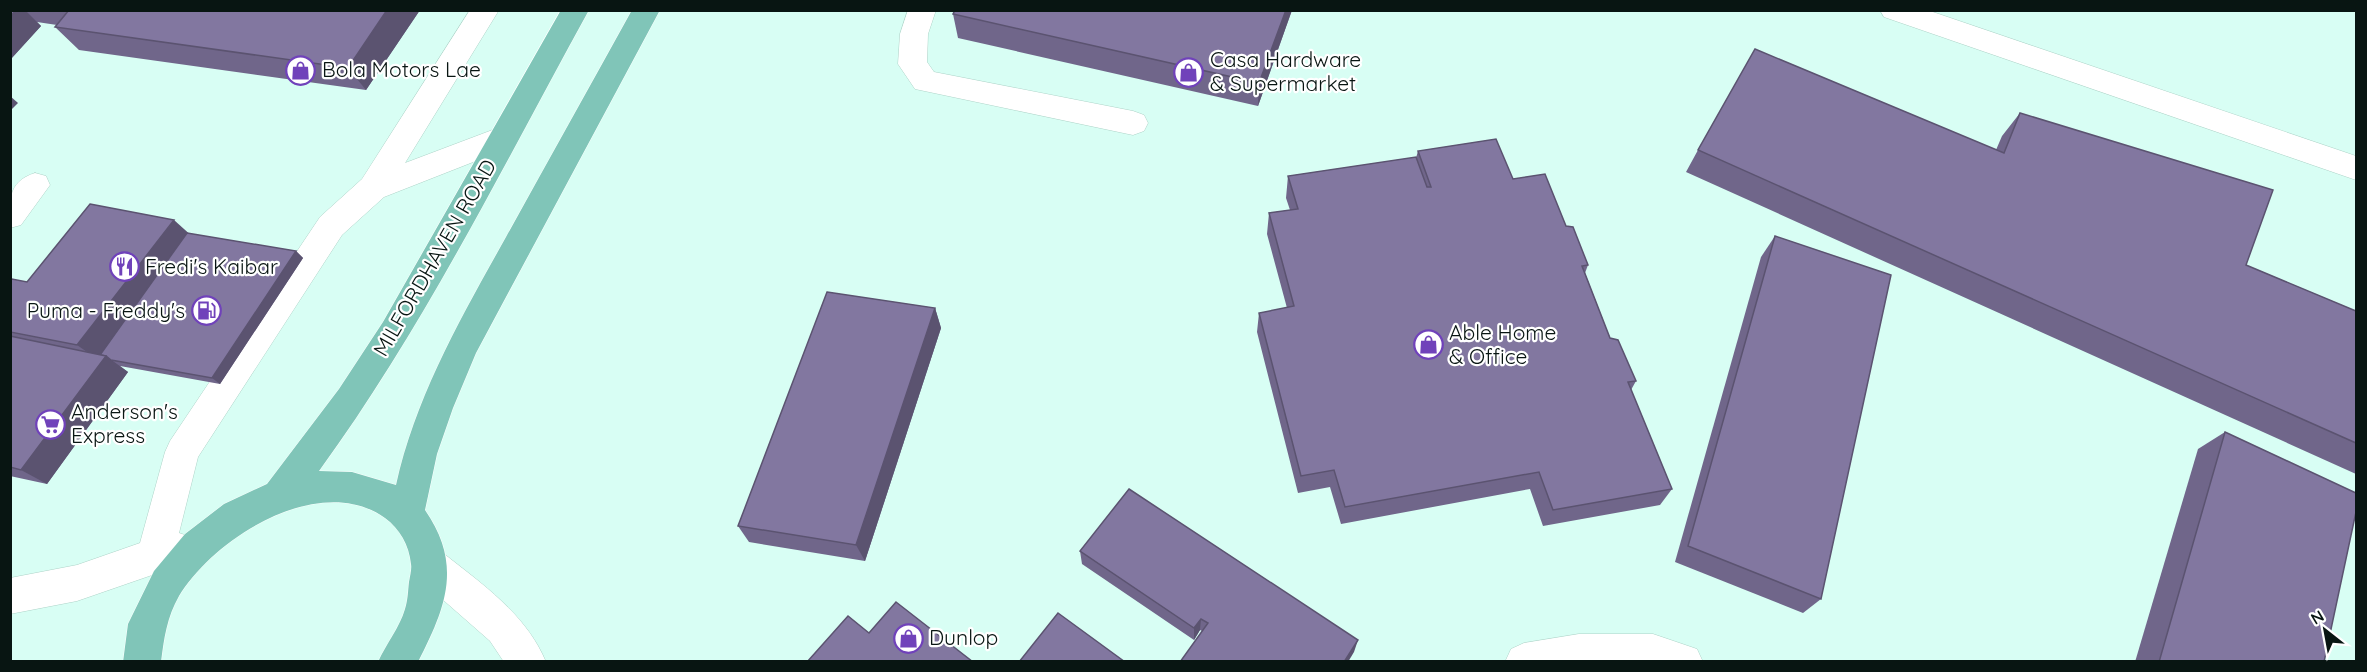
<svg xmlns="http://www.w3.org/2000/svg" width="2367" height="672" font-family="Quicksand,sans-serif">
	<style>
		.lines { fill: none; stroke-linecap: round; stroke-linejoin: round }
		.minor-casing { stroke: #aed3c8; stroke-width: 1 }
		.major-casing { stroke: #fff; stroke-width: 1 }
		.minor { fill: #fff; fill-rule: evenodd }
		.major { fill: #80c5b8; fill-rule: evenodd }
		.wall { fill: #70668a }
		.shaded-wall { fill: #5b5370 }
		.building { fill: #8277a0; stroke: #5b5370; stroke-width: 1.5 }
		.labels { text-anchor: middle; stroke-width: 4.5; stroke-linejoin: round; paint-order: stroke }
		.poi-label { font-size: 21px; fill: #081512; stroke: #fff; text-anchor: start }
		.street-label { font-size: 21px; fill: #081512; stroke: #fff }
	</style>
	<rect width="100%" height="100%" fill="#d8fef4"/>
	<g class="lines">
		<defs>
			<g id="minor">
				<polygon points="470,10 499,10 405,163 503,126 514,130 518,138 514,146 384,197 342,235 198,457 179,533 188,536 193,548 188,560 155,574 77,601 10,614 10,578 77,565 140,543 165,452 170,441 320,217 362,179"/>
				<polygon points="908,10 936,10 928,34 927,62 934,72 1133,111 1144,115 1148,123 1144,131 1133,135 915,89 898,64 900,34"/>
				<polygon points="1880,10 1927,10 2356,156 2356,180 1884,17"/>
				<path d="M35,173L46,176L50,185L21,225L10,228C10,203 6,182 35,173Z"/>
				<path d="M430,548L443,553C482,584 526,614 546,662H504L490,641L417,577L412,565L417,553Z"/>
				<polygon points="1579,634 1653,634 1697,649 1703,662 1505,662 1511,649 1524,643"/>
			</g>
			<path id="major" d="M561,10H589C503,166 424,327 319,471L352,472L396,485C416,395 462,316 506,237C548,161 590,86 632,10H660L476,353L453,408L437,454L425,510C463,565 446,607 418,662H378C386,644 400,627 405,609C408,600 408,590 409,582C410,576 412,569 411,564C409,545 400,529 385,518C320,471 214,538 179,596C167,617 164,638 161,662H123L128,624L154,571L185,534L224,504L267,484L339,389L383,322Z"/>
		</defs>
		<!-- minor casing -->
		<use href="#minor" class="minor-casing"/>
		<!-- major casing -->
		<use href="#major" class="major-casing"/>
		<!-- minor -->
		<use href="#minor" class="minor"/>
		<!-- major -->
		<use href="#major" class="major"/>
	</g>
	<!-- wall -->
	<g class="wall">
		<polygon points="10,10 420,10 366,90 79,50 55,27 57,25 37,22 41,26 10,60"/>
		<polygon points="1292,10 1258,106 958,38 953,14"/>
		<polygon points="2020,113 2246,265 2356,311 2356,474 1686,172 1698,150 1996,150 2002,136"/>
		<polygon points="1418,151 1513,179 1566,226 1588,265 1585,273 1610,338 1636,381 1631,390 1672,489 1660,505 1543,526 1530,489 1341,524 1330,487 1298,493 1257,332 1259,313 1287,308 1267,234 1269,213 1290,210 1286,198 1288,176 1416,158"/>
		<polygon points="189,234 296,251 303,258 220,384 120,366 128,372 47,484 10,476 10,281 27,282"/>
		<polygon points="1775,236 1821,599 1803,613 1675,562 1761,257"/>
		<polygon points="935,308 941,328 865,561 749,542 738,526"/>
		<polygon points="2225,432 2324,662 2135,662 2198,449"/>
		<polygon points="1080,551 1354,652 1202,631 1200,630 1194,640 1082,564"/>
	</g>
	<!-- shaded-wall -->
	<g class="shaded-wall">
		<polygon points="16,10 25,10 41,26 10,60 10,17"/>
		<polygon points="387,10 420,10 366,90 348,68"/>
		<polygon points="1286,10 1292,10 1258,106 1259,83"/>
		<polygon points="10,96 18,103 10,111"/>
		<polygon points="174,220 194,238 100,361 77,345"/>
		<polygon points="296,251 303,258 220,384 212,378"/>
		<polygon points="935,308 941,328 865,561 856,545"/>
		<polygon points="106,356 128,372 47,484 21,470"/>
		<polygon points="1201,619 1200,630 1194,640 1194,628"/>
		<polygon points="1358,640 1354,652 1348,662 1344,662"/>
	</g>
	<!-- building -->
	<g class="building">
		<polygon points="10,10 16,10 10,17"/>
		<polygon points="69,10 387,10 348,68 55,27"/>
		<polygon points="955,10 1286,10 1259,83 953,14"/>
		<polygon points="1755,49 2004,153 2020,113 2273,190 2246,265 2356,311 2356,443 1698,150"/>
		<polygon points="1496,139 1513,179 1545,174 1566,226 1573,227 1588,265 1582,266 1610,338 1618,340 1636,381 1628,382 1672,489 1553,510 1539,472 1345,507 1334,470 1301,476 1259,313 1294,306 1269,213 1298,209 1288,176 1416,157 1427,187 1431,187 1418,151"/>
		<polygon points="90,204 174,220 77,345 10,332 10,281 12,279 27,282"/>
		<polygon points="187,233 296,251 212,378 111,360 106,356 100,355"/>
		<polygon points="1775,236 1891,275 1821,599 1688,546"/>
		<polygon points="827,292 935,308 856,545 738,526"/>
		<polygon points="10,336 106,356 21,470 10,467"/>
		<polygon points="2225,432 2356,493 2356,512 2324,662 2159,662"/>
		<polygon points="1129,489 1358,640 1344,662 1180,662 1208,623 1201,619 1194,628 1080,551"/>
		<polygon points="896,602 973,662 807,662 848,616 869,633"/>
		<polygon points="1058,613 1125,662 1019,662"/>
	</g>
	<!-- icons -->
	<defs>
		<symbol id="shop-ring" viewBox="-11 -11 22 22"><circle r="9.5" fill="#fff" stroke="#7042ba" stroke-width="1.5"/><path d="M-5-2.5h2.3a2.7 3.5 0 0 1 5.4 0H5L5.5 6h-11ZM-1.5-2.5h3a1.5 2.3 0 0 0-3 0Z" fill="#7042ba"/></symbol>
		<symbol id="restaurant-ring" viewBox="-11 -11 22 22"><circle r="9.5" fill="#fff" stroke="#7042ba" stroke-width="1.5"/><path d="M-5-6h1v4h1v-4h1v4h1v-4h1v5L-1.5 .5V6h-2V.5L-5-1ZM5-6V6H3V1.5H1.5Q1.5-4 5-6Z" fill="#7042ba"/></symbol>
		<symbol id="fuel-ring" viewBox="-11 -11 22 22"><circle r="9.5" fill="#fff" stroke="#7042ba" stroke-width="1.5"/><path d="M-5.5-6h7V0h2V4h1.3V-2.5L3-4.5l.8-.8L6-3V5H2.5V1h-1V6h-7ZM-4.2-4.7v3.2H.2V-4.7Z" fill="#7042ba"/></symbol>
		<symbol id="supermarket-ring" viewBox="-11 -11 22 22"><circle r="9.5" fill="#fff" stroke="#7042ba" stroke-width="1.5"/><path d="M-6-5.5h2.5l.6 2H6L4.5 2H-2.5L-4.4-4H-6ZM-1.5 3.2a1.3 1.3 0 1 0 .1 0ZM3 3.2a1.3 1.3 0 1 0 .1 0Z" fill="#7042ba"/></symbol>
	</defs>
	<g fill-rule="evenodd">
		<use href="#shop-ring" x="284" y="54" width="33" height="33"/>
		<use href="#shop-ring" x="1172" y="56" width="33" height="33"/>
		<use href="#restaurant-ring" x="108" y="250" width="33" height="33"/>
		<use href="#fuel-ring" x="190" y="294" width="33" height="33"/>
		<use href="#shop-ring" x="1412" y="328" width="33" height="33"/>
		<use href="#supermarket-ring" x="34" y="408" width="33" height="33"/>
		<use href="#shop-ring" x="892" y="622" width="33" height="33"/>
	</g>
	<g class="labels">
		<!-- poi labels -->
		<g class="poi-label">
			<text x="1210" y="67">Casa Hardware<tspan x="1210" dy="24">&amp; Supermarket</tspan></text>
			<text x="322" y="77">Bola Motors Lae</text>
			<text x="145" y="274">Fredi's Kaibar</text>
			<text x="185" y="318" text-anchor="end">Puma - Freddy's</text>
			<text x="1449" y="340">Able Home<tspan x="1449" dy="24">&amp; Office</tspan></text>
			<text x="71" y="419">Anderson's<tspan x="71" dy="24">Express</tspan></text>
			<text x="929" y="645">Dunlop</text>
		</g>
		<!-- street labels -->
		<g class="street-label">
			<text transform="translate(435 258) rotate(-60)" y="7">MILFORDHAVEN ROAD</text>
		</g>
	</g>
	<!-- border -->
	<rect width="2367" height="672" fill="none" stroke="#081512" stroke-width="24"/>
	<!-- north arrow -->
	<g transform="translate(2325 630) rotate(329)" stroke="#ffffff" stroke-width="4.5" paint-order="stroke">
	<path d="M0-4.5L10 22L0 15L-10 22Z" fill="#081512"/>
	<text y="-9" font-size="16" font-weight="bold" text-anchor="middle" fill="#081512">N</text>
	</g>
</svg>
